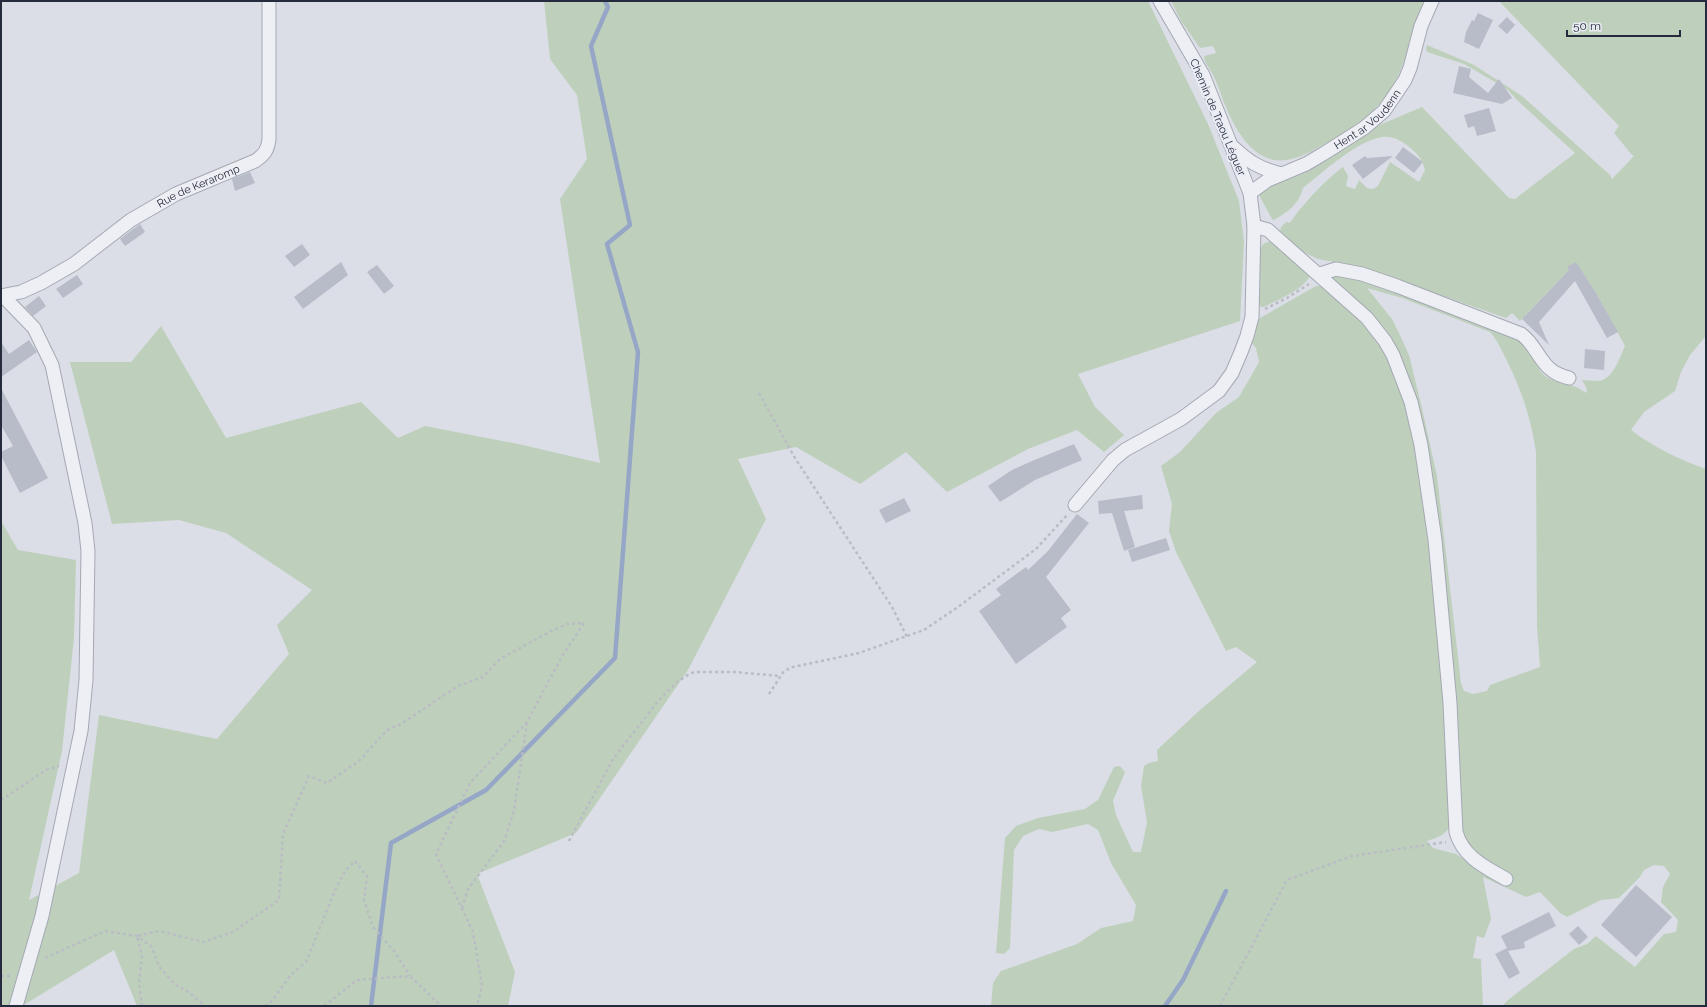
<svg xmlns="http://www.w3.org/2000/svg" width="1707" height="1007" font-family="Raleway,sans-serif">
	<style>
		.green { fill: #bed0bc; fill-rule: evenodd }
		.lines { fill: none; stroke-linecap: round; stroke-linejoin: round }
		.stream { stroke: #95a6c7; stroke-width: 4.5 }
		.building { fill: #b8bcc8 }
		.street-casing { stroke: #a4a8b3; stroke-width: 15 }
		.path { stroke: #babcc4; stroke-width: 2.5; stroke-dasharray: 3 3; stroke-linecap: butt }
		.street { stroke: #eeeff4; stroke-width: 13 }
		.labels { text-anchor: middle; stroke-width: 4; stroke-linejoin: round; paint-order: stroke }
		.street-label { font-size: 11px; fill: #252a3c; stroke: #eaedf4 }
	</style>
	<rect width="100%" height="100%" fill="#dbdee6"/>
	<!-- green -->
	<g class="green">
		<polygon points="544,1 1148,1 1208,124 1239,201 1244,242 1240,321 1078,374 1095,407 1124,435 1104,452 1077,430 1028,449 947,492 906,452 860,484 796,447 738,459 766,519 688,670 576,833 477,874 515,972 508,1006 137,1006 114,950 22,1006 1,1006 1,521 18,550 76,560 74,638 62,751 29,900 79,873 99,715 217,739 289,654 277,625 312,590 226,533 179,520 112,524 70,362 131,362 161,326 226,438 361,402 398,438 425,426 523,445 600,463 560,199 587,159 577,95 550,59"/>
		<path d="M1171,1H1424C1413,28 1404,75 1386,96C1371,116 1351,129 1330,141C1316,149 1302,158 1286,160C1252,165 1233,125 1223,100C1220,91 1217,83 1213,75C1210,68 1204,63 1204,56L1216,53L1213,46L1200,48L1181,21Z"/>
		<path d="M1499,1H1706V336L1690,355L1681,372L1675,391L1644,412L1631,430C1655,448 1678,459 1706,469V1006H1502L1508,1000L1574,949L1587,944L1596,936L1635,967L1664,934L1676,932L1678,920L1661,902L1663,887L1670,874L1664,866L1654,865L1644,870L1640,877L1619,898L1601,900L1567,917L1560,913L1540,892L1526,897L1483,877L1491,919L1484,938L1477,936L1473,958L1481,959L1483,1006H991L993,983L1001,971L1077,944L1101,928L1133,921L1136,905L1111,863L1098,830L1088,824L1052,832L1039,829L1023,836L1014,850L1010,948L1004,954L996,953L1005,838L1016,826L1038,818L1085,809L1098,800L1114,767L1120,766L1125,772L1113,801L1116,815L1133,852H1141L1147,822L1141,786L1144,766L1149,763L1158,761L1157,750L1200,710L1257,662L1236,647L1226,651L1176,552L1169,531L1172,504L1161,466L1180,452L1216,413L1239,397L1259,362L1256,348L1251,342L1256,324L1260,318L1316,286H1323L1361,316L1397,370L1422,461L1445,678L1450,827C1444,835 1437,838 1427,841L1433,848L1456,854L1470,863L1459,812V752L1455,695L1436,521L1400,359L1332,279V276L1333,275C1397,285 1458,315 1518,339L1534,351C1539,391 1562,374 1586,393L1587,389L1582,380C1587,380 1593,381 1599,381C1613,379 1620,357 1625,346L1596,293L1576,263L1520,321L1512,313L1506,318L1360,267L1318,259L1303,252L1292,245L1280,232L1281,227L1286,222L1290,223C1300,207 1327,178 1343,167L1348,176L1346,186L1355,189L1359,180L1367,188L1373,189L1378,186L1390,162L1419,182L1425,170C1421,156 1418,155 1408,146C1400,140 1392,136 1383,137C1359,139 1322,173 1303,188C1298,205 1289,211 1274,220L1272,219L1259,195L1261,191L1317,166L1377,126L1422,107L1509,198L1515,199L1575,153L1518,101L1507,89L1464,64L1427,52L1426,48L1427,45L1474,65L1522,96L1610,175L1612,179L1634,156L1632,155L1614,133L1619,126ZM1367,288L1402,298L1490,332C1498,341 1502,351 1507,361C1522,391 1531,419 1536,452L1537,626L1540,667L1490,685L1487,691L1473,694L1464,691L1461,683L1437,476L1421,404L1409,355L1399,333L1392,319Z"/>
		<path d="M1270,241H1273L1311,274C1304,290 1279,299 1264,307H1261L1258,303L1260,250L1263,244Z"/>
	</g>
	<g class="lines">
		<!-- stream -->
		<g class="stream">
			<polyline points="371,1006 391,843 486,790 615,658 638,352 607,244 630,225 591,46 608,7 605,1"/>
			<polyline points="1165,1006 1183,980 1226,891"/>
		</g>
	</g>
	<!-- building -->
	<g class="building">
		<polygon points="1478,13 1493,20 1479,49 1464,42 1466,32 1472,20 1474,21"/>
		<polygon points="1507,17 1515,25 1507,34 1498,26"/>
		<polygon points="1459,66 1471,69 1469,77 1488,93 1499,79 1512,98 1502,104 1453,93"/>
		<polygon points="1489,108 1496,131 1477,136 1474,126 1468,128 1464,115"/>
		<polygon points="1403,147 1423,162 1414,173 1395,158"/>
		<polygon points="1365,156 1367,158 1393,156 1363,179 1352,165"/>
		<polygon points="250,172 255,183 235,191 232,179"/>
		<polygon points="140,224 145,232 125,246 120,239"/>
		<polygon points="302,244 310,255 294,267 285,256"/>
		<polygon points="341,262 348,275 303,309 294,297"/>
		<polygon points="1576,262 1596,293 1618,332 1607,338 1575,281 1539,322 1549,345 1522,319 1569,270 1567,267"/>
		<polygon points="377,265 394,286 384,294 367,272"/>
		<polygon points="77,275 83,284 63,298 56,289"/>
		<polygon points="39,296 46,306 33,316 25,307"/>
		<polygon points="29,340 37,352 1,377 1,342 9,354"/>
		<polygon points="1585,349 1605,351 1604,370 1584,368"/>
		<polygon points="1,388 48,478 20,493 1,456 1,452 13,446 1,425"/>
		<polygon points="1074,444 1082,460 1035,480 1000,502 988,486 1012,470 1032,461"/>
		<polygon points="1142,495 1143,509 1124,511 1135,547 1124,551 1112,513 1099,514 1098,501"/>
		<polygon points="904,498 911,511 886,523 879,510"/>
		<polygon points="1077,514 1089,523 1046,577 1071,610 1061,618 1067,627 1016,664 979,611 1001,595 996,589 1026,567 1028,570 1048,551"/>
		<polygon points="1166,538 1170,550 1132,562 1128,550"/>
		<polygon points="1636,885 1672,917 1636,957 1601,925"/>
		<polygon points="1549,912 1556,926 1524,942 1525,948 1508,951 1520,973 1509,979 1495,954 1507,948 1501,936"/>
		<polygon points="1578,926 1588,937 1579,945 1569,934"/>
	</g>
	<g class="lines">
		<defs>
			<g id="street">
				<path d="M1233,147C1249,162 1260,169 1282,174"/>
				<path id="s1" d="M1250,193L1268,180L1306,164L1323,154L1364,128L1384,111L1405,80L1410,68L1421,26L1432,1"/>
				<path d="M1254,226L1268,230L1367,318L1385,341L1393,355L1411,402L1421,445L1435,540L1450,703L1456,832C1463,857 1485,867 1506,879"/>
				<path d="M1320,274L1336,269L1362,274L1397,286L1521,334C1534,343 1538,358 1549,368C1555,374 1562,376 1569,378"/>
				<path id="s2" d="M1,296L21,292L41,283L74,264L131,220L176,194L255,161C264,155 268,150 269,139V1"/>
				<polyline points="3,296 34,328 52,365 85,523 88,551 86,680 81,731 42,916 16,1006"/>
				<polyline points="1075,505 1113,460 1125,450 1181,419 1219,391 1232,373 1241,352 1247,336 1252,317 1254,226 1250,193 1203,75 1160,1"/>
			</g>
		</defs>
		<!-- street casing -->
		<use href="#street" class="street-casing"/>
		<!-- path -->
		<g class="path">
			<polyline points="1265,309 1287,298 1309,284"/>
			<polyline points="759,393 795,458 892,607 907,637"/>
			<polyline points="769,694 784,671 793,667 859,653 924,630 958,607 1036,549 1068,514"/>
			<polyline points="1,800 46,770 59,766"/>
			<polyline points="569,841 613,759 659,700 677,682 691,673 697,672 735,672 779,676"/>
			<polyline points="462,908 468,889 504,841 514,811 527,722"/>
			<polyline points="45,958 105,931 137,936 151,946 160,968 176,985 190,993 205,1006"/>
			<polyline points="1,976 10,976"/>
			<polyline points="142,1006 139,983 142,957 137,936 159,931 203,942 233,932 279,900 283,834 309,776 327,783 359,761 387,730 401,724 458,686 483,677 500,659 553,630 568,624 584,623 561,658 527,722 470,783 436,854 473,932 482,986 477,1006"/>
			<polyline points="265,1006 272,1001 290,976 306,962 336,888 345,871 355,861 367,876 364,900 373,927 395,952 410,976"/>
			<polyline points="324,1006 357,980 410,976 441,1006"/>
			<polyline points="1220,1006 1287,880 1352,856 1446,842"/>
		</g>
		<!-- street -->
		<use href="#street" class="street"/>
	</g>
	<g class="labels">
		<!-- street labels -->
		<g class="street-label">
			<text transform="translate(1218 117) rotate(67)" y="4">Chemin de Traou Léguer</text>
			<text dy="4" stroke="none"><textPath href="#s1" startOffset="140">Hent ar Voudenn</textPath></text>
			<text dy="4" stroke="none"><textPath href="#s2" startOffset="228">Rue de Keraromp</textPath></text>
		</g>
	</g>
	<!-- border -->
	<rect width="1707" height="1007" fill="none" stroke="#252a3c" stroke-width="4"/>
	<!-- scale -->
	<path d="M1567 30v6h113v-6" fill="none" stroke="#252a3c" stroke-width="2"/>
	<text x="1573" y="30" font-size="12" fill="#252a3c" stroke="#eaedf4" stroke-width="3" paint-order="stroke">50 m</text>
</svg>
